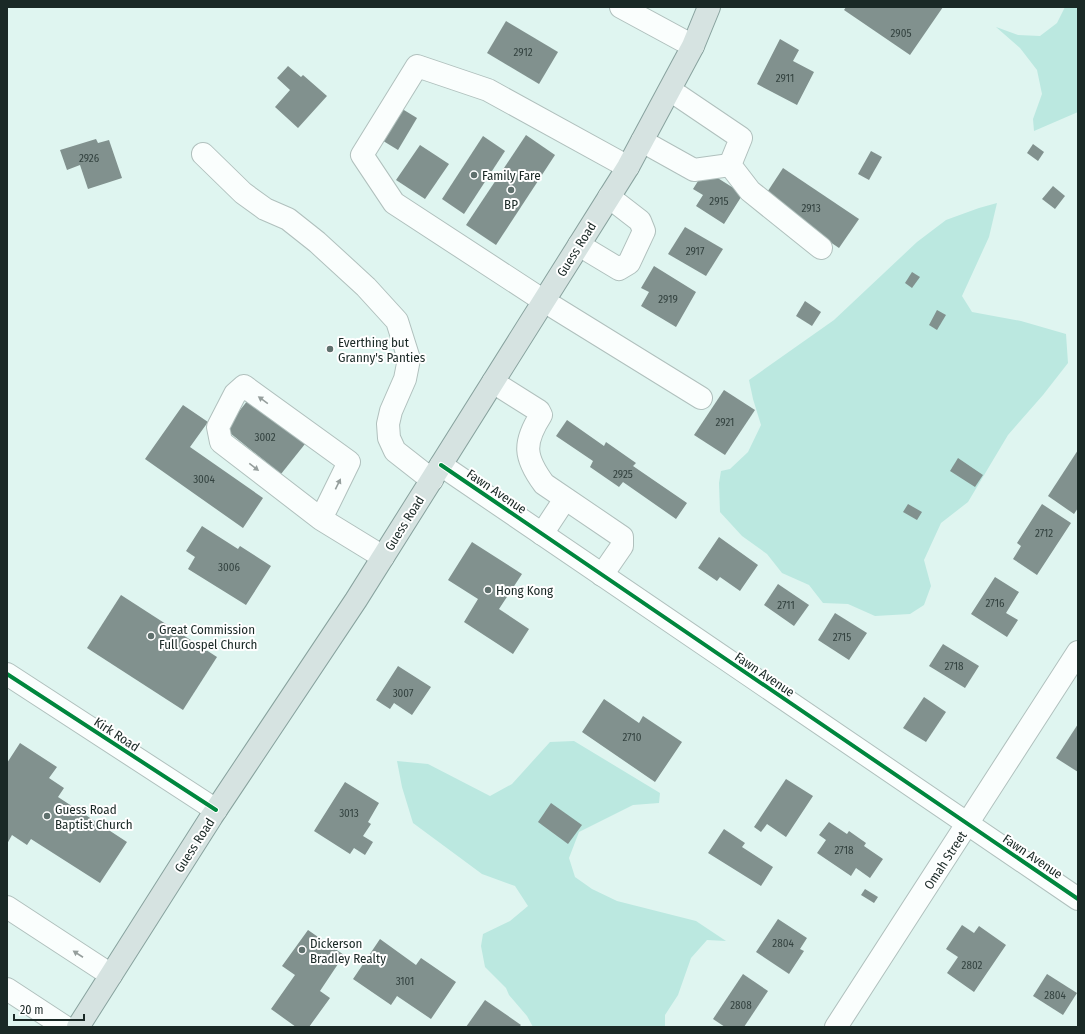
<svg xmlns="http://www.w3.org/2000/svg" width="1085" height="1034" font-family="'Fira Sans Condensed',sans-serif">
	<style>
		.green { fill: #bbe8e0 }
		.building { fill: #81918e }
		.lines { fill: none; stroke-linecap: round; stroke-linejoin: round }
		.minor-casing { stroke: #b0c0bd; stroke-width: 24 }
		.major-casing { stroke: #88a29e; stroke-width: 24 }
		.minor { stroke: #fafefd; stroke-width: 22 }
		.major { stroke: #d6e3e1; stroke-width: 22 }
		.cycleway-casing { stroke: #fff; stroke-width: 6 }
		.cycleway { stroke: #00873e; stroke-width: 4 }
		.oneway { fill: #959e9c }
		.poi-dot { fill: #5f706d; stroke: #fff; stroke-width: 1.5 }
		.labels { text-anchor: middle; stroke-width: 4; stroke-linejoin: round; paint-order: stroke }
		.number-label { font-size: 11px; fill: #344340 }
		.poi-label { font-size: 13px; fill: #1a2926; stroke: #fff; text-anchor: start }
		.street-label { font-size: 13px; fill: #1a2926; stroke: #fff }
	</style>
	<rect width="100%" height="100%" fill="#dff5f0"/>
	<!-- green -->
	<g class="green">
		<polygon points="1065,7 1078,7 1078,112 1034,131 1033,119 1042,94 1037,70 1020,48 996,27 1018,35 1040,36 1057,23"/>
		<polygon points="997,203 989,237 962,296 972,312 1021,321 1066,334 1068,363 1043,395 1008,435 968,502 941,523 924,560 931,586 924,605 910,614 875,616 848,604 823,603 809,585 782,573 767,554 742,536 720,512 719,483 721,471 730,469 748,452 761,425 753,399 749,380 834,320 917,242 946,220 979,208"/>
		<polygon points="574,741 660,793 659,803 633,805 579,832 569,858 575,877 592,889 617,901 696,921 726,941 707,940 691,958 678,995 665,1015 665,1027 533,1027 527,1016 509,995 506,988 485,967 481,946 483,934 510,921 528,906 515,886 482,874 413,823 402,787 397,761 428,764 490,796 512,784 550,742"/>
	</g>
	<!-- building -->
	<g class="building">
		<polygon points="846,7 943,7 910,55 844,10"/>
		<polygon points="506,21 558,52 539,84 487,53"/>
		<polygon points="780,39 799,50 793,61 814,72 797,105 757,84"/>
		<polygon points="288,66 301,77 303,75 327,96 298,128 275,107 290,90 277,78"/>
		<polygon points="399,107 417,118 398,150 380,139"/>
		<polygon points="526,135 555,155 496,245 466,225"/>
		<polygon points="483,136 505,151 464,214 442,199"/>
		<polygon points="96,139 98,143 109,140 122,178 88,189 80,165 67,170 60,150"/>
		<polygon points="1033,144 1044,152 1038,161 1027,153"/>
		<polygon points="420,145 449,164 425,199 396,180"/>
		<polygon points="871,151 882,157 869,180 858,174"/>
		<polygon points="783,168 859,219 839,248 764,197"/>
		<polygon points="705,170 743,194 724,224 696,206 703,195 693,189"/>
		<polygon points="1053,186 1065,196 1055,209 1042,199"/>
		<polygon points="685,227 723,249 706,276 668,254"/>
		<polygon points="654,266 696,292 676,327 641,306 649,292 641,288"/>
		<polygon points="912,272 920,277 912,288 905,283"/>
		<polygon points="805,301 821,312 812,326 796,316"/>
		<polygon points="937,310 946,315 937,330 929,325"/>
		<polygon points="724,390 755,410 725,455 694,435"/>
		<polygon points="248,400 305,444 281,474 225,429"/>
		<polygon points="183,405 208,422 190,447 263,498 243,528 145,459"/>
		<polygon points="567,420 604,446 606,442 636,463 633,466 687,503 676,519 623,482 619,487 590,467 593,461 556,436"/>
		<polygon points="1078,450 1078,508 1074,514 1048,496"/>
		<polygon points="958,458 983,475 975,487 950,471"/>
		<polygon points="908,504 922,512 917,520 903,512"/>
		<polygon points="1042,504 1071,523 1037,575 1013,559 1021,546 1017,543"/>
		<polygon points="202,526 238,549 240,546 271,566 246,605 188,569 195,557 186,551"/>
		<polygon points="719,537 758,565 740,591 720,577 717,581 698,568"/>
		<polygon points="472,542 522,574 499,609 529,629 513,654 464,622 478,599 448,580"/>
		<polygon points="995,577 1019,592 1006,613 1018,620 1007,637 971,614"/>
		<polygon points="778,584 809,605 794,626 764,605"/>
		<polygon points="121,595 217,657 183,710 87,648"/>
		<polygon points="835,613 867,633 849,660 818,640"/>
		<polygon points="943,644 979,666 965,688 929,666"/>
		<polygon points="398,666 431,687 412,715 394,703 390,709 376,700"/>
		<polygon points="924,697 946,712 926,742 903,728"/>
		<polygon points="604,699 639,723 643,716 682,742 655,782 582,732"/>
		<polygon points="1078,724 1078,772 1056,758"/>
		<polygon points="20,743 57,767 49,778 64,788 58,797 127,842 100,883 31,839 27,845 12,835 7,844 7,763"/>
		<polygon points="786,779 813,796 786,837 767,824 761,832 754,827"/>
		<polygon points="345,782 379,803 368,822 371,824 363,836 373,842 365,855 354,848 350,854 314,831"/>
		<polygon points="551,803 582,825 568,844 538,822"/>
		<polygon points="829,822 847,834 849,831 866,843 864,846 883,859 870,878 856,868 851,876 817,853 826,840 819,835"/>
		<polygon points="724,829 745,843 742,847 773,867 761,886 708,853"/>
		<polygon points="865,889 878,897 874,903 861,895"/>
		<polygon points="778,919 807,938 800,949 804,951 789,974 756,952"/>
		<polygon points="962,925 974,933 979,926 1006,945 974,992 947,973 958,957 946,949"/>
		<polygon points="308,930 344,955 320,991 330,998 309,1027 296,1027 271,1009 295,975 282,966"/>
		<polygon points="380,939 416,965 421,958 456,982 431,1019 397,996 391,1005 353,979"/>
		<polygon points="743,974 768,991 744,1027 725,1027 713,1019"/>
		<polygon points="1047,974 1077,993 1063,1015 1033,996"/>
		<polygon points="485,1000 521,1025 519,1027 466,1027"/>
	</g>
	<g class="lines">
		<defs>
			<g id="minor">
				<polyline points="621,7 693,46"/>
				<polyline points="670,90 741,138 730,165 750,191 821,248"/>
				<polyline points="642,141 694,170 730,165"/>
				<polyline points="203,154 243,193 265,209 288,219 317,242 366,287 397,321 409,359 405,379 391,411 388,424 389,438 395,451 432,480"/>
				<polyline points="628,167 488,90 417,66 362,155 394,203 544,301 701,398"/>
				<polyline points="579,245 619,269 629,263 644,231 640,221 609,197"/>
				<path d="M493,382L539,411L541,415C523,443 524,457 544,484L622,537V546L602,575"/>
				<polyline points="441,465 1078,899"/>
				<polyline points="321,519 349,462 244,386 235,394 218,427 221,442 321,519 383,557"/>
				<polyline points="542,534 565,499"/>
				<polyline points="7,674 216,810"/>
				<polyline points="7,907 111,975"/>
				<polyline points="7,989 65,1027"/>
				<polyline points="836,1027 1078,652"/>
			</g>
			<polyline id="major" points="78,1027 212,816 356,600 628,167 693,46 709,7"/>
		</defs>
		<!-- minor casing -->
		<use href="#minor" class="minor-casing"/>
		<!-- major casing -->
		<use href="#major" class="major-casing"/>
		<!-- minor -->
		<use href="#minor" class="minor"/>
		<!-- major -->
		<use href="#major" class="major"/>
		<defs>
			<g id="cycleway">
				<polyline points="441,465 1078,899"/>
				<polyline points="7,674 216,810"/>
			</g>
		</defs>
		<!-- cycleway casing -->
		<use href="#cycleway" class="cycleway-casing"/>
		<!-- cycleway -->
		<use href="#cycleway" class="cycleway"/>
	</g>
	<!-- one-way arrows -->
	<defs><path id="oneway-solid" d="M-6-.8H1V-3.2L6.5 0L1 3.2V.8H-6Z"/></defs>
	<g class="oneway">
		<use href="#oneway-solid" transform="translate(263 400) rotate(-144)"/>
		<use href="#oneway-solid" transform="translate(254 467) rotate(38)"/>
		<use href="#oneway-solid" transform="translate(338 484) rotate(-64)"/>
		<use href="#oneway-solid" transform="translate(78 954) rotate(-147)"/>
	</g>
	<!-- markers -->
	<g class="poi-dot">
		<circle cx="474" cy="175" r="4"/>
		<circle cx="511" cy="190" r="4"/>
		<circle cx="330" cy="349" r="4"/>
		<circle cx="488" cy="590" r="4"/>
		<circle cx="151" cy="636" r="4"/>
		<circle cx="47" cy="816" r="4"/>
		<circle cx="302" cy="950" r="4"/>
	</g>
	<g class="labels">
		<!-- number labels -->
		<g class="number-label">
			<text x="901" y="37">2905</text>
			<text x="523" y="56">2912</text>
			<text x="785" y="82">2911</text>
			<text x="89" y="162">2926</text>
			<text x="719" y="205">2915</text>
			<text x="811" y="212">2913</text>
			<text x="695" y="255">2917</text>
			<text x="668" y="303">2919</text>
			<text x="725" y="426">2921</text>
			<text x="265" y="441">3002</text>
			<text x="623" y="478">2925</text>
			<text x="204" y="483">3004</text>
			<text x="1044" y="537">2712</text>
			<text x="229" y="571">3006</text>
			<text x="995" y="607">2716</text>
			<text x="786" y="609">2711</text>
			<text x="842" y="641">2715</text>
			<text x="954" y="670">2718</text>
			<text x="403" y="697">3007</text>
			<text x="632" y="741">2710</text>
			<text x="349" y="817">3013</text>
			<text x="844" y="854">2718</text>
			<text x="783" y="947">2804</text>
			<text x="972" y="969">2802</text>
			<text x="405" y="985">3101</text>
			<text x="1055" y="999">2804</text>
			<text x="741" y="1009">2808</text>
		</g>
		<!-- poi labels -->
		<g class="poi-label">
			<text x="482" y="180">Family Fare</text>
			<text x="511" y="209" text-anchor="middle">BP</text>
			<text x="338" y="347">Everthing but<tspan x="338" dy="15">Granny's Panties</tspan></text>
			<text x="496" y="595">Hong Kong</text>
			<text x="159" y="634">Great Commission<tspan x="159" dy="15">Full Gospel Church</tspan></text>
			<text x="55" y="814">Guess Road<tspan x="55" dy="15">Baptist Church</tspan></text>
			<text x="310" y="948">Dickerson<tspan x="310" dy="15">Bradley Realty</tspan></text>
		</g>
		<!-- street labels -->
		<g class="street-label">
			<text transform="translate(576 249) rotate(-58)" y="5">Guess Road</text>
			<text transform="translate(497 491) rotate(34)" y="5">Fawn Avenue</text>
			<text transform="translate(404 523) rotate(-58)" y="5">Guess Road</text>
			<text transform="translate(765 674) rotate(34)" y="5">Fawn Avenue</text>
			<text transform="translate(117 734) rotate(33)" y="5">Kirk Road</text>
			<text transform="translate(194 845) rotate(-57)" y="5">Guess Road</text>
			<text transform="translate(1033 856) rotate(34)" y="5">Fawn Avenue</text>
			<text transform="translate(945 860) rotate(-57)" y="5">Omah Street</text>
		</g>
	</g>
	<!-- border -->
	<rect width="1085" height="1034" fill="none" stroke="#1a2926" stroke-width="16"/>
	<!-- scale -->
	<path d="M14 1014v6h70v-6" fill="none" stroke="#1a2926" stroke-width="2"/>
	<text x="20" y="1014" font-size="12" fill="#1a2926" stroke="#ffffff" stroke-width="3" paint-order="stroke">20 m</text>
</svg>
